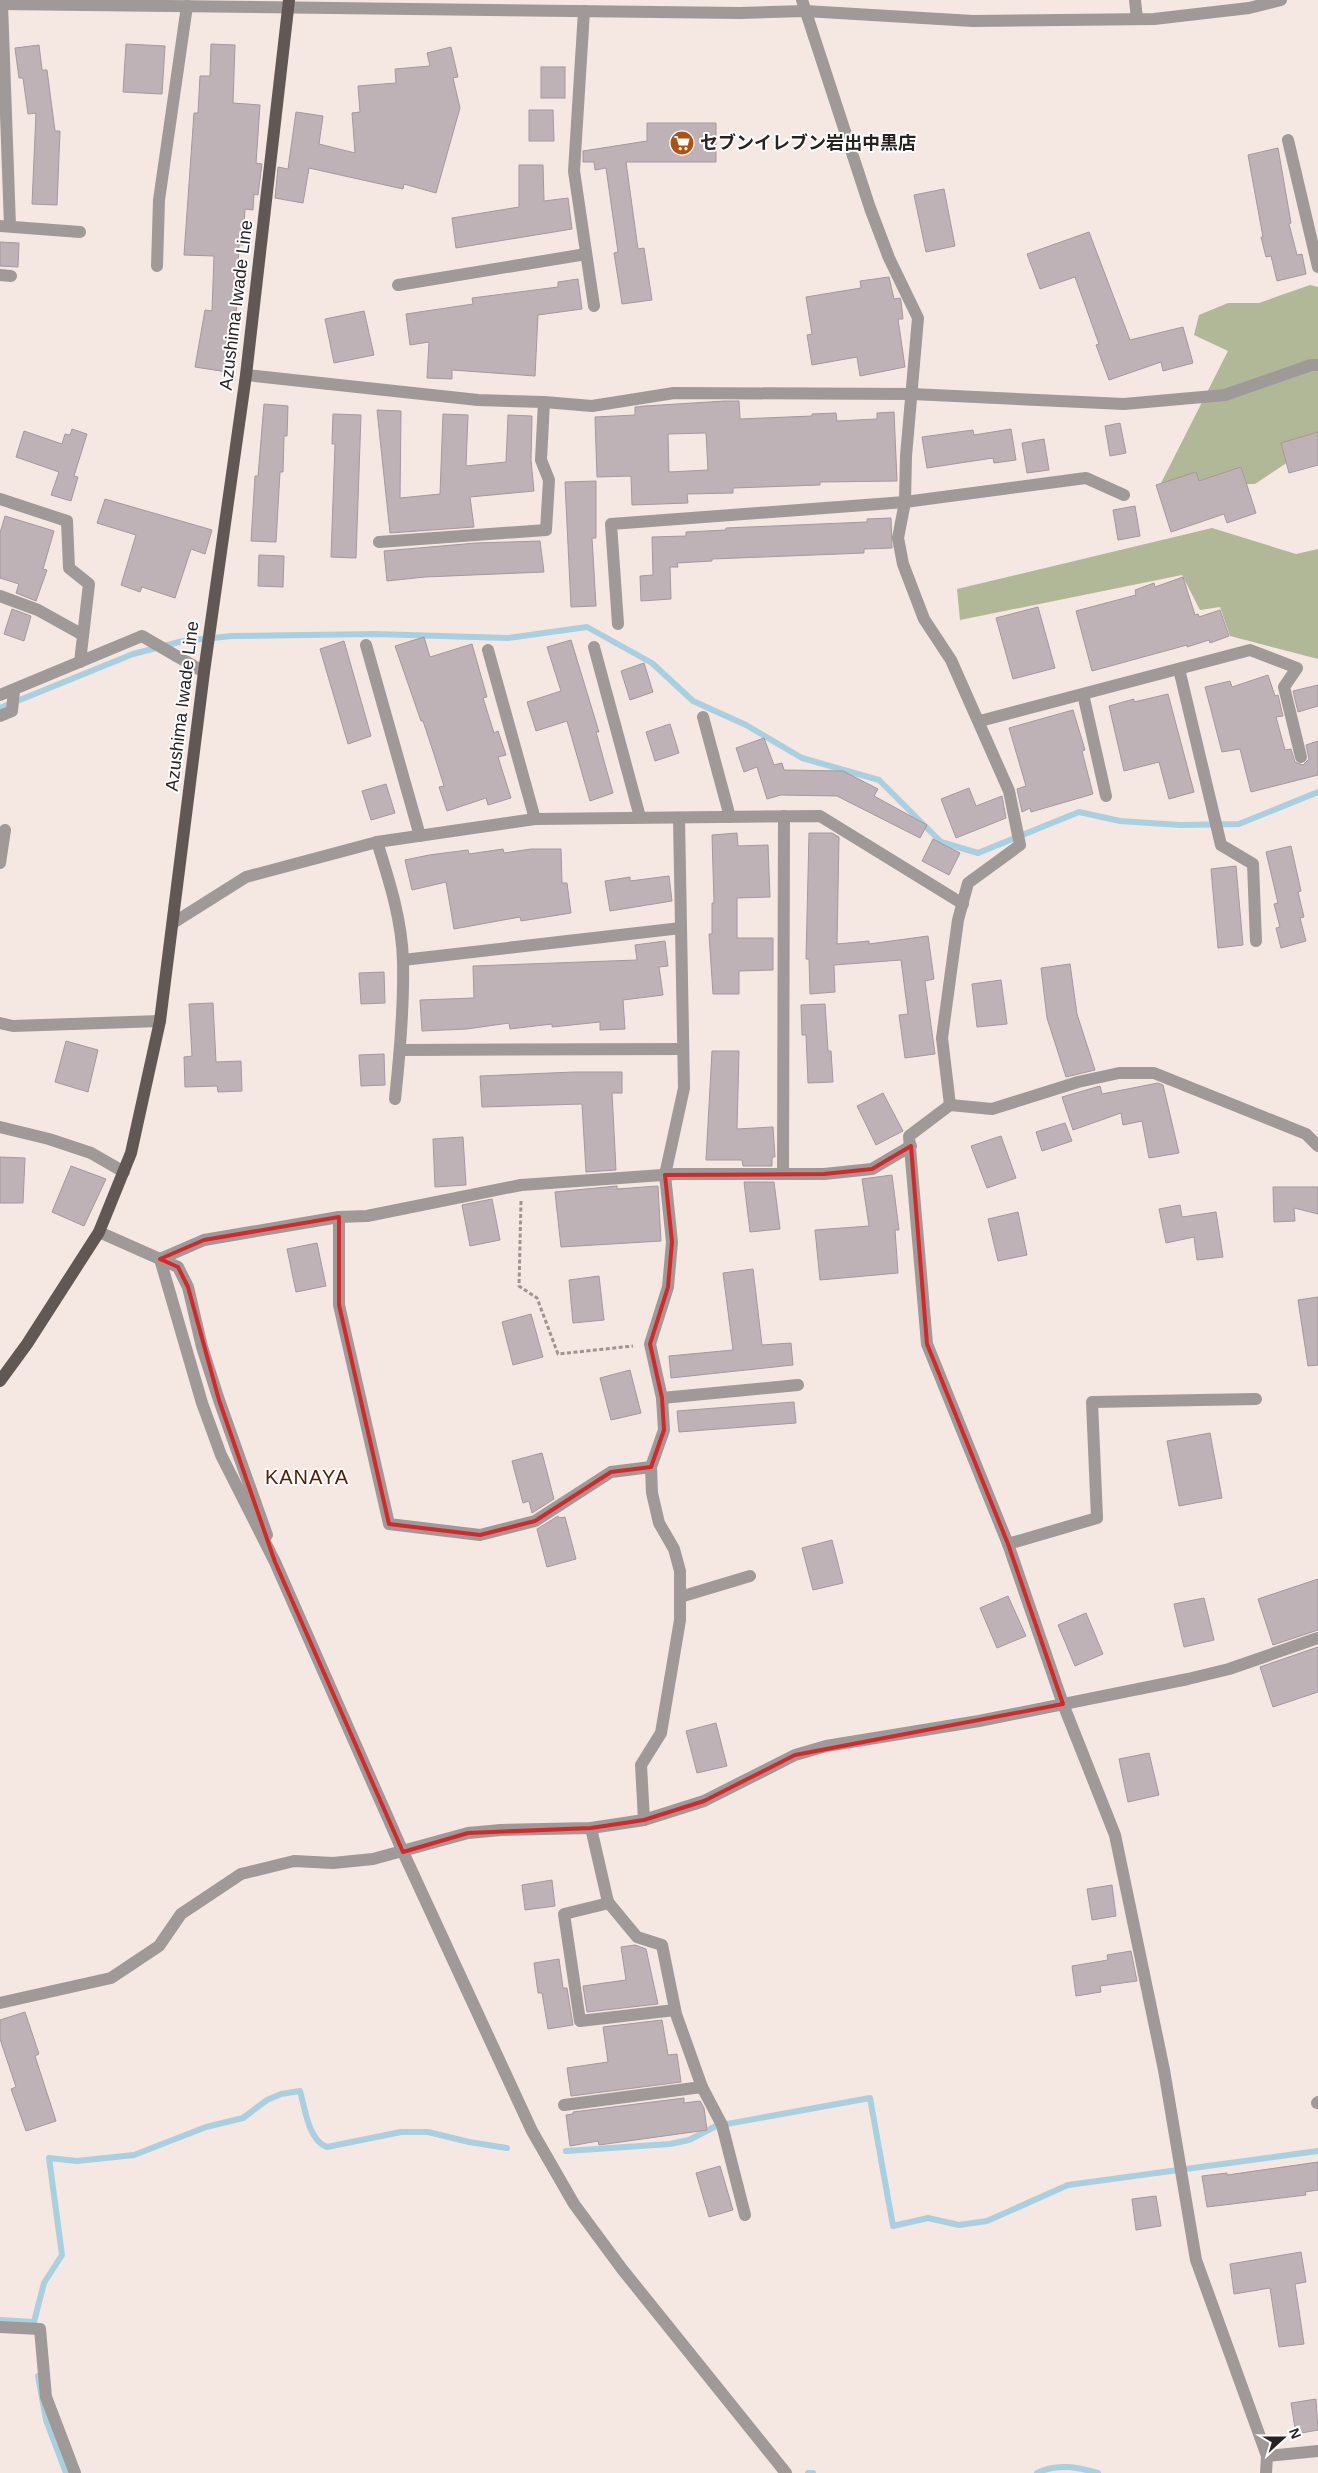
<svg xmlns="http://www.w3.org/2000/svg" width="1318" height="2473" font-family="Helvetica,'Noto Sans JP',sans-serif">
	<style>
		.forest { fill: #b0b897 }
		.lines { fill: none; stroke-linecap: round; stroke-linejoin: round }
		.stream { stroke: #a9d0e0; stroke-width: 6 }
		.building { fill: #beb2b7; stroke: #a5989e; fill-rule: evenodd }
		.path { stroke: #9e9490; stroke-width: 3; stroke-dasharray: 4 2.5; stroke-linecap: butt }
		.minor { stroke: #9f9997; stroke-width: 12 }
		.major { stroke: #615754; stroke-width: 12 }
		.marked { fill: none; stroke: #d62828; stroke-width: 4; stroke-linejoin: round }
		.labels { text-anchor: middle; stroke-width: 4; stroke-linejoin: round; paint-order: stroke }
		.poi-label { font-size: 18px; font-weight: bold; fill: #282321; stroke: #fff; text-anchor: start }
		.street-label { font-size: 18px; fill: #282321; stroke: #fff }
		.quarter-label { font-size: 20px; letter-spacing: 1px; fill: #512206; stroke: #fff }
	</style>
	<rect width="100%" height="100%" fill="#f5e7e2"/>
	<!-- forest -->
	<g class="forest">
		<polygon points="1310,285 1318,287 1318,442 1255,484 1160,485 1228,351 1194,335 1199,315 1228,303 1259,303"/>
		<polygon points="1212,528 1296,554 1318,549 1318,659 1230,636 1220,607 1200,610 1182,575 960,620 957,589"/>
	</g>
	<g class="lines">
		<!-- stream -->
		<g class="stream">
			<polyline points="0,708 133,654 183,641 232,636 375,634 508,638 587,627 652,663 693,701 746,725 802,758 879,780 941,842 978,853 1079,812 1120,821 1180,825 1239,824 1318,792"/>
			<polyline points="566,2151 670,2144 689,2140 716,2126 870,2098 893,2226 928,2218 959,2225 987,2221 1068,2185 1318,2151"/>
			<polyline points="0,2320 34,2322"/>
			<path d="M34,2329V2322L44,2283L62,2255L49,2158L77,2161L134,2155L206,2127L243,2118L267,2100L281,2094L300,2091C305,2108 308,2140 327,2147L401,2132H428L469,2142L507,2148"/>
			<polyline points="38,2376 46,2420 66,2473"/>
			<polyline points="808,2473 813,2473"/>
			<path d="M1037,2473C1057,2463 1077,2467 1098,2473"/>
		</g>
	</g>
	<!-- building -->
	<g class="building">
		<polygon points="126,44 165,46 162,94 123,92"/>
		<polygon points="211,44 235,45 233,103 260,105 256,163 262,164 258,195 254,194 253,210 245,209 243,245 239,245 236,320 227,372 195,367 205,310 212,311 214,256 184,255 194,113 198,113 200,76 210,76"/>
		<polygon points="39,45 42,70 47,70 55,131 60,131 57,205 32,204 36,113 28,114 23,78 19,78 15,48"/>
		<polygon points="451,47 458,77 453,78 460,108 436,193 404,184 403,189 309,168 303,203 275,198 278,167 288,169 296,112 323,116 319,144 355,153 352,113 360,112 358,86 396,83 395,69 430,66 427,53"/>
		<rect x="541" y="67" width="24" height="31"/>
		<polygon points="529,110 553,110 554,141 529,141"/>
		<polygon points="647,123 716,123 716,162 626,162 638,249 644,248 652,300 622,304 614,253 618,252 606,168 595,170 594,162 583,162 583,151 647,141"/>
		<polygon points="1278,148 1291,223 1289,224 1297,255 1302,254 1306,274 1277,281 1271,256 1266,257 1261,237 1263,237 1248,155"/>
		<polygon points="519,165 543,165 544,201 568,198 572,229 456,248 452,218 519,207"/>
		<polygon points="944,189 955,246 926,252 914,195"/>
		<polygon points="1089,232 1130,340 1183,327 1193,363 1163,371 1161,362 1109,380 1096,345 1099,344 1075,277 1040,289 1027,254"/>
		<polygon points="0,242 19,243 18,267 0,266"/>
		<polygon points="889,277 894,299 900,298 901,301 903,319 898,319 905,367 860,376 857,357 812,365 807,335 812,334 806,297 861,288 860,281"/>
		<polygon points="578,279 582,309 538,315 535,376 452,370 452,379 427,378 429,342 410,345 406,314 473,304 472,298 558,287 558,282"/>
		<polygon points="364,311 374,355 334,363 325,319"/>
		<path d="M725,401H739L740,419L812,416V414L836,413L837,421L877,419V413L894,412L897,481L820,482V485L733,488V493L687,494L688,503L632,505L631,476L597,477L595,417L635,415V407L645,406ZM706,433L708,470L669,472L668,434Z"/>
		<polygon points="264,404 288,406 287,436 284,436 283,472 280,472 276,542 251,541 255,476 258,476"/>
		<polygon points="377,410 401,411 400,498 440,494 443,414 468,415 466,466 506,462 508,415 532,416 531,460 534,491 470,497 474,527 390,533"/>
		<polygon points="333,414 361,415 356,558 331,557 335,444 332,444"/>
		<polygon points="1120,423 1126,453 1110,456 1105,426"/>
		<polygon points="72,429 87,434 74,476 78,477 71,501 51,495 59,472 16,457 24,431 62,444 65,434 70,435"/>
		<polygon points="1011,429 1016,460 994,463 993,458 927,468 922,437 973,430 974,435"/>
		<polygon points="1318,432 1318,465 1289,473 1281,443"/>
		<polygon points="1044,439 1049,470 1027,473 1022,443"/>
		<polygon points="1241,467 1256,513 1227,523 1224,514 1171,532 1156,485 1196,472 1199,481"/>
		<polygon points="596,481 596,538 592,538 596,606 571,607 565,482"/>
		<polygon points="105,499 212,530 205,554 191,549 175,598 142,587 140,592 121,585 136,535 97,523"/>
		<polygon points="1135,506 1140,536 1118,540 1113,510"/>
		<polygon points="5,516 54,531 43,569 47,570 36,601 16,593 19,584 0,578 0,533"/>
		<polygon points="891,518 892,548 864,549 864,553 712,559 712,561 677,563 678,567 670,567 671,599 641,601 640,576 653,575 652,537 686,536 686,532 726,530 726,528 867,522 867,519"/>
		<polygon points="540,541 544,572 425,577 387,581 384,551 476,543"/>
		<polygon points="259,555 284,556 283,587 258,586"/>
		<polygon points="1183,577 1195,615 1198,614 1199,617 1220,610 1229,636 1210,643 1209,640 1187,647 1187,645 1092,671 1076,611 1136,595 1135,590 1154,583 1155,587"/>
		<polygon points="1038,607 1055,668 1013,679 996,618"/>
		<polygon points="12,609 31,616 24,641 4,634"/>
		<polygon points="424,637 430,657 472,644 487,697 483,698 494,733 498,731 506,755 498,757 511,798 488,805 486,798 447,811 439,787 444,786 433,751 423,721 421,721 395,646"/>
		<polygon points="571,640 599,732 596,732 613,793 590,801 567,721 536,731 527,702 561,691 547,647"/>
		<polygon points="344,641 371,736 348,744 320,649"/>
		<polygon points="644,663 653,692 630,700 621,671"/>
		<polygon points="1268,675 1275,696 1278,695 1283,716 1276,717 1285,750 1291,749 1295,762 1303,765 1309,759 1306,745 1318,741 1318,775 1251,792 1240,749 1222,752 1205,687 1230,681 1232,687"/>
		<polygon points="1318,685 1318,706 1298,712 1293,691"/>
		<polygon points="1168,694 1194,792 1169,799 1159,762 1124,771 1109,706 1134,699 1134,702"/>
		<polygon points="1073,710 1085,750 1082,751 1093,794 1031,812 1030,808 1022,812 1017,789 1026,786 1009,728"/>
		<polygon points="670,724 679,753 655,761 646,732"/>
		<polygon points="764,738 774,765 782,763 784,770 843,771 878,789 874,796 927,825 920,838 837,796 781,795 767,799 757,767 744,772 736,748"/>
		<polygon points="386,784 395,813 371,820 362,791"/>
		<polygon points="969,788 976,806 1002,796 1006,818 956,838 941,799"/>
		<polygon points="737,833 738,846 768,845 770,897 737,898 737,938 773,938 773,970 739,971 739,994 713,994 709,934 712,934 712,903 714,903 712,835"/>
		<polygon points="809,833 832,833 839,837 837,944 869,941 869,944 928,936 934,979 925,981 935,1054 905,1058 899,1015 908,1014 901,960 834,965 835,992 810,994 809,959 806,959"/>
		<polygon points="933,839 960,853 949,875 922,861"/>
		<polygon points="1291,846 1301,891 1298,892 1304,917 1300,918 1306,941 1281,948 1276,928 1280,927 1274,904 1278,903 1266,852"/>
		<polygon points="503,849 504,853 531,849 561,849 562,883 567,883 571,913 521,921 520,917 454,929 446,882 412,890 405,860 429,855 468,850 469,854"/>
		<polygon points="1236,866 1243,945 1218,948 1211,869"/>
		<polygon points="669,876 672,901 610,911 605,881 630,877 630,881"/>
		<polygon points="665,941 668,966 659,967 663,995 623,1000 625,1029 600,1030 600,1022 552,1027 552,1024 510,1029 509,1023 467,1029 422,1031 420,1000 474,998 473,966 637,960 635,945"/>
		<polygon points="1070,964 1077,1014 1095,1070 1066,1077 1047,1018 1041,968"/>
		<polygon points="384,972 385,1003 361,1004 359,973"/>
		<polygon points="1001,980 1007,1024 977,1027 972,984"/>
		<polygon points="213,1003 216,1062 241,1061 242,1091 218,1092 217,1086 185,1087 184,1057 192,1056 189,1004"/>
		<polygon points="825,1004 828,1051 831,1051 833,1082 808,1083 806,1035 802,1035 801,1005"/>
		<polygon points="66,1041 98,1050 88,1092 55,1082"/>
		<polygon points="712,1051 739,1051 737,1129 773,1127 775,1157 772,1157 772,1166 743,1166 742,1160 706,1160"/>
		<polygon points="384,1054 385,1085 361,1086 359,1055"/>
		<polygon points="574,1072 622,1072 622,1093 612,1093 616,1170 586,1172 582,1104 482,1107 480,1076"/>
		<polygon points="1158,1083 1163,1085 1179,1153 1149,1158 1142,1121 1123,1125 1121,1113 1073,1130 1062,1097 1100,1086 1102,1094"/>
		<polygon points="883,1093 903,1131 876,1145 857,1106"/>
		<polygon points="1065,1123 1072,1141 1042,1151 1036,1132"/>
		<polygon points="1001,1136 1016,1178 987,1188 971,1146"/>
		<polygon points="463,1137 466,1185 435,1187 433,1139"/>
		<polygon points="0,1157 25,1158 23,1203 0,1203"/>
		<polygon points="71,1166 106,1179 84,1226 52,1212"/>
		<polygon points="892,1175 899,1230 895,1230 898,1273 820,1280 815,1230 869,1226 862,1179"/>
		<polygon points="744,1182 774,1182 780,1229 750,1232"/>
		<polygon points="617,1186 617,1189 658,1186 661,1241 561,1247 555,1192"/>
		<polygon points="1273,1187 1318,1187 1318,1214 1294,1208 1295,1221 1274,1222"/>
		<polygon points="492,1199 500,1240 470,1246 462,1205"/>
		<polygon points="1180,1205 1182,1217 1216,1212 1223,1257 1197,1260 1194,1237 1166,1243 1159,1209"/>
		<polygon points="1018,1212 1027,1255 998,1261 988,1219"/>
		<polygon points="317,1243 326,1286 296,1292 287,1249"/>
		<polygon points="753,1269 762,1345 791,1343 793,1365 671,1378 669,1356 733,1350 723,1273"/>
		<polygon points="599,1276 604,1320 573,1323 569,1280"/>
		<polygon points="1318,1297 1318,1365 1308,1366 1298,1300"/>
		<polygon points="531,1314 543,1357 513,1365 502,1322"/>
		<polygon points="630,1370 641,1413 611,1420 600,1378"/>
		<polygon points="794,1402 796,1423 679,1432 677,1411"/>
		<polygon points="1210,1433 1222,1498 1179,1506 1167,1441"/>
		<polygon points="542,1453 554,1499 532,1513 529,1501 523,1503 512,1461"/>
		<polygon points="558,1516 559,1518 565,1517 576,1559 547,1567 537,1529"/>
		<polygon points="832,1540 843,1583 813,1590 802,1548"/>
		<polygon points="1318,1579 1318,1630 1273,1645 1258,1599"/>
		<polygon points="1008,1596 1026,1636 997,1648 980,1608"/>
		<polygon points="1204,1598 1214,1640 1184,1647 1174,1604"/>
		<polygon points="1086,1613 1103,1654 1075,1666 1058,1625"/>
		<polygon points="1318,1647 1318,1692 1273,1707 1260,1667"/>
		<polygon points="716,1723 727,1766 697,1773 686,1731"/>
		<polygon points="1149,1753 1159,1795 1128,1802 1119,1759"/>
		<polygon points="552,1880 555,1906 525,1910 522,1885"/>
		<polygon points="1112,1885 1116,1916 1092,1920 1087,1889"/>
		<polygon points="635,1945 646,1949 658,2004 587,2012 583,1986 626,1980 621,1947"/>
		<polygon points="1131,1951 1137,1981 1100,1986 1101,1992 1076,1996 1072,1966 1108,1960 1107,1955"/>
		<polygon points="559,1959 563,1988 567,1988 573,2025 548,2029 542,1993 538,1993 534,1963"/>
		<polygon points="25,2012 39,2054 35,2056 56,2121 26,2131 11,2089 16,2087 0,2039 0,2020"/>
		<polygon points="662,2020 668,2055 677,2054 681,2082 571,2096 567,2068 608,2062 603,2027"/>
		<polygon points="684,2098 684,2103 700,2101 704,2108 707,2130 599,2145 598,2141 570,2146 566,2115 573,2114 573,2112"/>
		<polygon points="1318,2162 1318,2190 1305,2192 1306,2195 1207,2207 1202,2176 1227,2173 1227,2175"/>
		<polygon points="720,2166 733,2210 709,2217 696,2173"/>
		<polygon points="1156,2196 1161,2226 1136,2230 1132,2199"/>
		<polygon points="1301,2252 1306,2282 1295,2284 1304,2344 1279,2347 1270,2288 1234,2294 1230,2264"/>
		<polygon points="1316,2399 1318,2430 1296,2434 1291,2403"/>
	</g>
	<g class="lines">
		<!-- path -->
		<polyline class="path" points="521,1201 519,1286 537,1298 558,1354 633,1346"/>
		<!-- minor -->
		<g class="minor">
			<polyline points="802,0 870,208 889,258 918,318 906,456 905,502 898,538 903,564 924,619 951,660 1009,791 1020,845 968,883 958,920 942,1038 950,1105"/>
			<polyline points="1135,0 1137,19"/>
			<polyline points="0,4 740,13 805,11 973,21 1154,19 1249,8 1281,0"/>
			<polyline points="2,4 10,226"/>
			<polyline points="584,11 574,171 594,306"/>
			<polyline points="1288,140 1318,267"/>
			<polyline points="0,226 80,232"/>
			<polyline points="157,266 159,200 187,6"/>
			<polyline points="0,275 11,276"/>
			<polyline points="398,285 586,254"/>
			<polyline points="246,375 478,400 544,402 592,406 674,393 912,394 1124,404 1225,395 1311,365 1318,365"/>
			<polyline points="0,499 67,521 69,568 89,584 80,662"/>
			<polyline points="379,542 546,530 549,480 541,460 544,402"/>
			<polyline points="0,596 38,610 83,635"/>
			<polyline points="618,624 611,524 905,502 1086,478 1124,495"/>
			<polyline points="366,645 420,836"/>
			<polyline points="594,647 640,817"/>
			<polyline points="488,650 535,819"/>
			<polyline points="1179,669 1221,845 1253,864 1256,941"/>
			<polyline points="1083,694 1106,796"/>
			<polyline points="0,695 142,636 204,672"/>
			<polyline points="0,716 12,711 14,690"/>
			<polyline points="703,717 730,817"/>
			<polyline points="980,721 1250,650 1297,668 1284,687 1301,757"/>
			<path d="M377,842C389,880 402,920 403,961C404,1007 400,1053 395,1099"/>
			<polyline points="0,863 5,830"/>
			<polyline points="173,923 246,877 377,842 535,819 820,816 963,904"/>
			<polyline points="403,960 681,928"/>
			<polyline points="0,1023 13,1026 160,1021"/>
			<polyline points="400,1050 683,1049"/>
			<polyline points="0,1127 49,1139 91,1153 124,1172"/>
			<polyline points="783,1174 784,816"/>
			<polyline points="339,1217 339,1305 389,1524 480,1535 535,1521 611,1472 651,1467"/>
			<polyline points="99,1232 178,1267 188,1287 202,1347 219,1400 267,1535"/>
			<polyline points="160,1259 202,1403 221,1455 275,1562 403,1852 532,2131 574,2204 622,2269 786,2473"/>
			<polyline points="160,1259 204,1240 339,1217 367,1216 521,1185 677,1174 824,1174 872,1169 911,1146"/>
			<polyline points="662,1398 798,1385"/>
			<polyline points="1008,1544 1097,1518 1092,1402 1256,1399"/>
			<polyline points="680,1597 750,1576"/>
			<polyline points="644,1820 641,1765 661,1733 680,1620 680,1571 674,1549 659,1523 652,1493 651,1467 664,1430 662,1398 650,1344 668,1287 672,1242 665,1175 684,1088 679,818"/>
			<polyline points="591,1828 608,1902 637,1937 662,1945 676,2014 702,2087 722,2125 745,2215"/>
			<polyline points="609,1903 564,1914 580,2021 675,2010"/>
			<polyline points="0,2003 111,1978 159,1946 181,1914 241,1874 294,1861 333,1863 373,1859 468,1833 501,1830 591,1828 644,1820 704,1801 795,1755 826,1746 979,1721 1188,1679 1229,1669 1318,1638"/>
			<polyline points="1317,2103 1318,2102"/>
			<polyline points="564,2105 702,2087"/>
			<polyline points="0,2327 40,2329 46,2397 75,2473"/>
			<polyline points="1267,2456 1318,2451"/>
			<polyline points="1266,2473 1267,2456 1196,2260 1164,2070 1115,1835 1063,1704 1008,1544 927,1344 909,1136 950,1105 992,1109 1078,1082 1119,1073 1154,1073 1306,1134 1318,1146"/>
		</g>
		<!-- major -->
		<polyline class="major" points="0,1381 27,1344 99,1232 131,1153 160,1021 204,672 246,375 289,0"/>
	</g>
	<!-- marked area -->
	<path class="marked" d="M911,1146L927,1344L1008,1544L1063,1704L795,1755L704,1801L644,1820L591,1828L468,1833L403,1852L275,1562L219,1400L188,1287L178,1267L160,1259L204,1240L339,1217V1305L389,1524L480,1535L535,1521L611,1472L651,1467L664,1430L662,1398L650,1344L668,1287L672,1242L665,1175L824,1174L872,1169Z"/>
	<!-- icons -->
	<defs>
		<symbol id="supermarket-disc" viewBox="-11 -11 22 22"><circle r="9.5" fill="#b25011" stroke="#fff"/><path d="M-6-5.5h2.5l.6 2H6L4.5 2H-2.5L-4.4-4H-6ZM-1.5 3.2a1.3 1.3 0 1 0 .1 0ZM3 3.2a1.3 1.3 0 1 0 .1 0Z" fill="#fff"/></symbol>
	</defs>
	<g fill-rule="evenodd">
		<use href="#supermarket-disc" x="668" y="129" width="28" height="28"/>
	</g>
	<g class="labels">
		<!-- poi labels -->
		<g class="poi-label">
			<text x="700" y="149">セブンイレブン岩出中黒店</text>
		</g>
		<!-- street labels -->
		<g class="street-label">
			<text transform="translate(236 305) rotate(-83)" y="6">Azushima Iwade Line</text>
			<text transform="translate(182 706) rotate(-83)" y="6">Azushima Iwade Line</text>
		</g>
		<!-- quarter labels -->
		<g class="quarter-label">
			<text x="307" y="1484">KANAYA</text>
		</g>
	</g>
	<!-- north arrow -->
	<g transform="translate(1283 2438) rotate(69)" stroke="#ffffff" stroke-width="4" paint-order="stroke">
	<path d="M0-4L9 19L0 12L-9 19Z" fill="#282321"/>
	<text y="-8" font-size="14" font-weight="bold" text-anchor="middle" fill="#282321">N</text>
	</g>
</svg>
